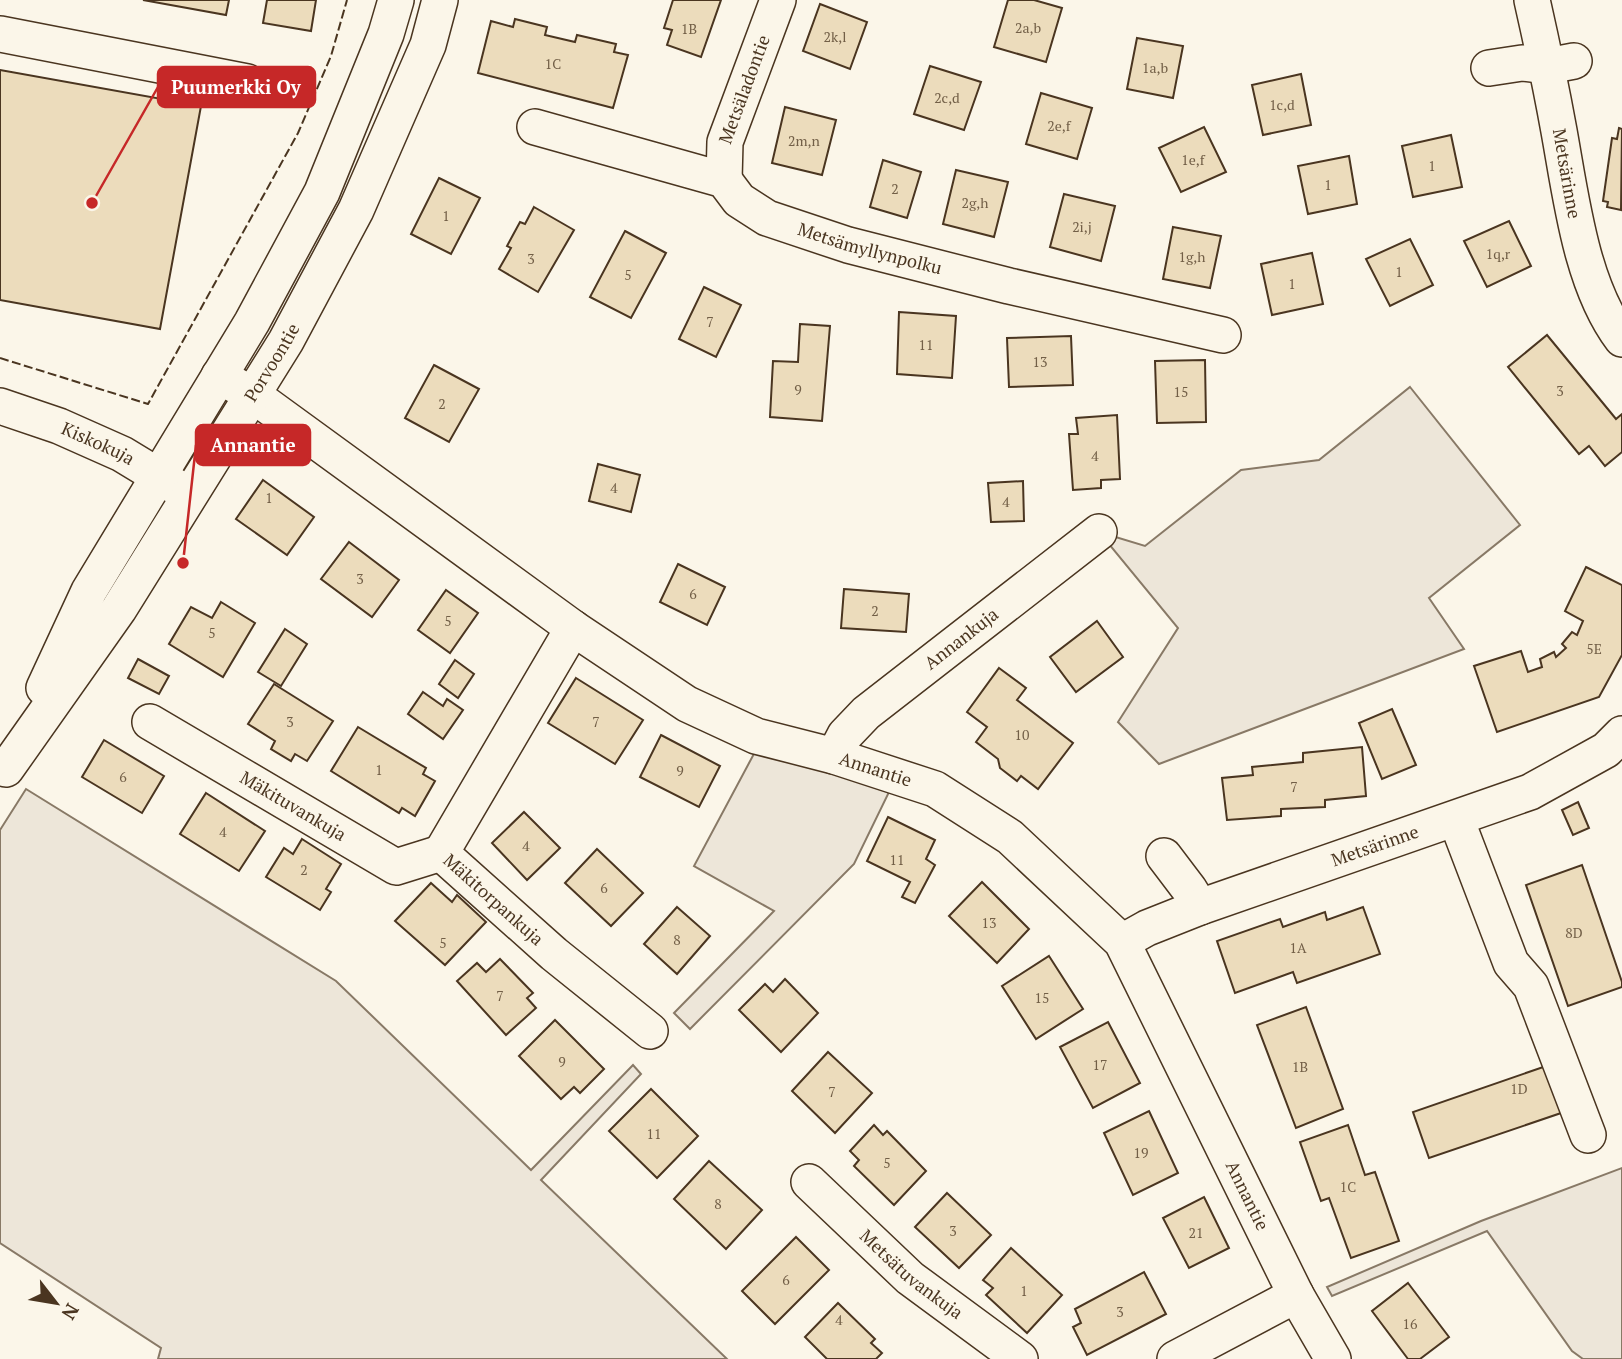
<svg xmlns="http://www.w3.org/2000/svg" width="1622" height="1359" font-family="'PT Serif',serif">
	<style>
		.green { fill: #ede6d9; stroke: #887966; stroke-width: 2 }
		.building { fill: #ecdcbc; stroke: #4a3520; stroke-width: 2 }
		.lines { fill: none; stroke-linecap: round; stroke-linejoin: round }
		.minor-casing { stroke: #4a3520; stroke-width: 38 }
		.minor { stroke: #fbf6e9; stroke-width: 35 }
		.fence { stroke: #4a3520; stroke-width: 2; stroke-dasharray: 9 3.5; stroke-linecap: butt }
		.labels { text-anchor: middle; stroke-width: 5; stroke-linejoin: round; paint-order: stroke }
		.number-label { font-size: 14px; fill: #725f47 }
		.street-label { font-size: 18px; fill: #4a3520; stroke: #fbf6e9 }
		.leader { fill: none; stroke: #c62828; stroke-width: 2.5 }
		.callout-dot { fill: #c62828; stroke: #fbf6e9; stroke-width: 2.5 }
		.callout { fill: #c62828; stroke: #c62828; stroke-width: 2.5 }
		.callout-label { font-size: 19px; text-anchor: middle; font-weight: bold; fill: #fff }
	</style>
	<rect width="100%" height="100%" fill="#fbf6e9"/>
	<!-- green -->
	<g class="green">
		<polygon points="1410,387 1520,525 1429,598 1464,649 1159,764 1118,722 1178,628 1099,532 1145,546 1241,470 1319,460"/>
		<polygon points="756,750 891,788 854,864 690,1029 674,1013 774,911 694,866"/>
		<polygon points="26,789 336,981 531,1170 633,1065 641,1074 541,1180 727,1359 158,1359 161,1348 0,1243 0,830"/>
		<polygon points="1622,1168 1622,1359 1583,1359 1572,1351 1487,1231 1332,1296 1327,1287 1481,1221"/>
	</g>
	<!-- building -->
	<g class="building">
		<polygon points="143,0 229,0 226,15"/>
		<polygon points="267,0 316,0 311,31 263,23"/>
		<polygon points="673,0 721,0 701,57 667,45 672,30 664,28"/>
		<polygon points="1008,0 1034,0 1062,8 1046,62 994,47"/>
		<polygon points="820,4 867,22 850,69 803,51"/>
		<polygon points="515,19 547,27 545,35 575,42 577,35 616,44 614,52 628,55 613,108 478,73 491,21 513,27"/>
		<polygon points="1137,38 1183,46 1173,98 1127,89"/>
		<polygon points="930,66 981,82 964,130 914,114"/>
		<polygon points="0,70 201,106 160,329 0,300"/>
		<polygon points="1301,74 1311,125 1263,135 1252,85"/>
		<polygon points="1041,93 1092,108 1077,159 1026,144"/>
		<polygon points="785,107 836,120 822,175 772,163"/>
		<polygon points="1204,127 1226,172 1181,192 1159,148"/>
		<polygon points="1619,128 1622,129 1621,210 1607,207 1608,202 1603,201 1612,138 1617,139"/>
		<polygon points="1451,135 1462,187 1413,197 1402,146"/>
		<polygon points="1349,156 1357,204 1308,214 1298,166"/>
		<polygon points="883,160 921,172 907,218 870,207"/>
		<polygon points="956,170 1008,182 994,237 943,224"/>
		<polygon points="439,178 480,198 451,254 411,234"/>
		<polygon points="1064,194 1115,206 1101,261 1050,247"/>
		<polygon points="534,207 574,230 538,292 499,269 511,248 507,246 520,222 525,224"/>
		<polygon points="1509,221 1531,266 1487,287 1464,241"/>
		<polygon points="1173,227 1221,236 1210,288 1163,279"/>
		<polygon points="625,231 666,253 631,318 590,297"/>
		<polygon points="1410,239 1433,285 1390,306 1366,259"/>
		<polygon points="1312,253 1323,304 1272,315 1261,264"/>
		<polygon points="704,287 741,305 716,357 679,339"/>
		<polygon points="899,312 956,316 952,378 897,374"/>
		<polygon points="800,324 830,326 822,421 770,417 773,361 798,362"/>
		<polygon points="1547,335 1616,419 1622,414 1622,452 1605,466 1589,446 1579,454 1508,367"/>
		<polygon points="1071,336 1073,385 1009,387 1007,338"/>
		<polygon points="1205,360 1206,422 1157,423 1155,361"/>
		<polygon points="434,365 479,389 449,442 405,418"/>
		<polygon points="1117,415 1120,479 1101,480 1101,488 1073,490 1069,434 1078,434 1076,418"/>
		<polygon points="598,464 640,475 631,512 589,501"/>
		<polygon points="263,480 314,517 287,555 236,519"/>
		<polygon points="1023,481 1024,521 991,522 988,483"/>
		<polygon points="349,542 399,580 372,617 321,579"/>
		<polygon points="678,564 725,587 707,625 660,602"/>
		<polygon points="1586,567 1622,585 1622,655 1599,697 1497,732 1474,666 1521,651 1528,672 1542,667 1540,659 1554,652 1556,657 1566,648 1562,644 1572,632 1577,635 1583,621 1565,611"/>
		<polygon points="844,589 909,594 906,632 841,628"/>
		<polygon points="446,590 478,613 450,653 418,630"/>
		<polygon points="221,602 255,623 223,677 169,644 191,607 212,618"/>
		<polygon points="1097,621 1123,657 1076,692 1050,657"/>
		<polygon points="285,629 307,644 281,686 258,672"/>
		<polygon points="138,659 169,676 159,694 128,678"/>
		<polygon points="455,660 474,674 458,698 439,684"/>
		<polygon points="999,668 1026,688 1017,700 1073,743 1038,789 1021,776 1017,781 1000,768 998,759 976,742 987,727 967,712"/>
		<polygon points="576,678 643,720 615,764 548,723"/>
		<polygon points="274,684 333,721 307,761 295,754 291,761 271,749 275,741 248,724"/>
		<polygon points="423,692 443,706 447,699 463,710 443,739 408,714"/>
		<polygon points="1392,709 1416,765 1382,779 1359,723"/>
		<polygon points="358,727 426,768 423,774 435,781 415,816 402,808 399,813 331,771"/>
		<polygon points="661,735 720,766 699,807 640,777"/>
		<polygon points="104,740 164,776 142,813 82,777"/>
		<polygon points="1362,747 1366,796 1325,800 1325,807 1281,809 1281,816 1227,820 1222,778 1253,775 1252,767 1303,762 1303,753"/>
		<polygon points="206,793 265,831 239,871 180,834"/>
		<polygon points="1578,802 1589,828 1573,835 1562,810"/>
		<polygon points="524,812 560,848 527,880 492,843"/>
		<polygon points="888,817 935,840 926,859 935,865 915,903 902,897 910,882 867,861"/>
		<polygon points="302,839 341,864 326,889 331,892 320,910 266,877 284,848 293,854"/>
		<polygon points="597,849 643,893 611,926 565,883"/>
		<polygon points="1582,865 1622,982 1622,987 1568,1006 1526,885"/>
		<polygon points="982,882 1029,929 997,963 949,916"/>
		<polygon points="431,883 452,902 457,895 486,922 445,965 395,921"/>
		<polygon points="677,907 710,936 677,974 644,944"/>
		<polygon points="1363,907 1380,954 1297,983 1293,972 1235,993 1217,941 1280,919 1283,927 1325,912 1327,920"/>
		<polygon points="1049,956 1083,1009 1036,1039 1002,986"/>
		<polygon points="500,959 533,993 527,998 536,1008 506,1035 457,981 477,963 486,972"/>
		<polygon points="785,979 818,1013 781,1052 739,1010 765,984 773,992"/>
		<polygon points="1306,1007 1343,1109 1296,1128 1257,1025"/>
		<polygon points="555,1020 604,1069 580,1093 574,1087 561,1099 519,1056"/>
		<polygon points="1108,1022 1140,1083 1093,1108 1060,1047"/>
		<polygon points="828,1052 872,1093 835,1133 792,1091"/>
		<polygon points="1549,1065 1564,1112 1429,1158 1413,1112"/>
		<polygon points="651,1089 698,1136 657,1178 609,1131"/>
		<polygon points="1149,1111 1178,1173 1133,1195 1104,1133"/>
		<polygon points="874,1125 883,1135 887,1131 926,1171 894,1205 854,1166 859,1160 850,1151"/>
		<polygon points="1348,1125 1365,1175 1375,1172 1399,1241 1351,1258 1329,1198 1321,1201 1300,1142"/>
		<polygon points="709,1161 762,1210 726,1249 674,1199"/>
		<polygon points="947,1193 991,1235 959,1268 915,1227"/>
		<polygon points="1204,1197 1229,1248 1189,1268 1163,1218"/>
		<polygon points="796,1237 829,1270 775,1324 742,1291"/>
		<polygon points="1011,1248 1062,1295 1027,1333 986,1295 993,1288 983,1280"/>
		<polygon points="1144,1272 1166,1314 1087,1355 1073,1327 1081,1323 1075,1309"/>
		<polygon points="1408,1283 1449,1337 1420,1359 1408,1359 1372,1311"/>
		<polygon points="838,1303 875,1339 871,1343 882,1353 876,1359 827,1359 805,1337"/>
	</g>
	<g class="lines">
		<defs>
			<g id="minor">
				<path id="s1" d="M1532,0C1542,44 1551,87 1559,131C1571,197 1581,285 1622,339"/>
				<polyline points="0,34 247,82"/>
				<polyline points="1489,68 1522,63 1548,66 1574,61"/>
				<path id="s2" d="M535,127L724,180L739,200L767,218L848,245L1009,286L1223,335"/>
				<path id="s3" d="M724,180L725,142L778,0"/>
				<path id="s4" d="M219,376L253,395L573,628L687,704L756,736L834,756L935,789L1010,837L1122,942L1296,1295L1333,1359"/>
				<path id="s5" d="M0,406L59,426L122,454L178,488"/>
				<path id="s6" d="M573,628L441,853L554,954L650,1031"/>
				<polyline points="44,688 89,591 252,322 322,192 386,34 396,0"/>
				<path id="s7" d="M150,722L396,867L441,853"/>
				<path id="s8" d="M834,756L845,735L866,713L1099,532"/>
				<path id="s9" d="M6,769L119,609L286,341L356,210L428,45L440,0"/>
				<polyline points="1456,819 1511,963 1531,986 1588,1135"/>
				<polyline points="1164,856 1189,889 1200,907"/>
				<path id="s10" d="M1122,942L1147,928L1200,907L1530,792L1606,750L1622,734"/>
				<path id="s11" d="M809,1182L910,1278L1020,1359"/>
				<polyline points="1175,1359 1296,1295"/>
			</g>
		</defs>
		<!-- minor casing -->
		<use href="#minor" class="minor-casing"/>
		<!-- minor -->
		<use href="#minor" class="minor"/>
		<!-- fence -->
		<polyline class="fence" points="0,358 148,404 298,133 331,56 347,0"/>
	</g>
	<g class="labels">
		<!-- number labels -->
		<g class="number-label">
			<text x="1028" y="33">2a,b</text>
			<text x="689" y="34">1B</text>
			<text x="835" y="42">2k,l</text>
			<text x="553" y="69">1C</text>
			<text x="1155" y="73">1a,b</text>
			<text x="947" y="103">2c,d</text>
			<text x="1282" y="110">1c,d</text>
			<text x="1059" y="131">2e,f</text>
			<text x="804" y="146">2m,n</text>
			<text x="1193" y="165">1e,f</text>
			<text x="1432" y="171">1</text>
			<text x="1328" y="190">1</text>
			<text x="895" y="194">2</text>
			<text x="975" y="208">2g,h</text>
			<text x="446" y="221">1</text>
			<text x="1082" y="232">2i,j</text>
			<text x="1498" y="259">1q,r</text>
			<text x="1192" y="262">1g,h</text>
			<text x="531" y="264">3</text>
			<text x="1399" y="277">1</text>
			<text x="628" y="280">5</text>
			<text x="1292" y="289">1</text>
			<text x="710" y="327">7</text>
			<text x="926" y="350">11</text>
			<text x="1040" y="367">13</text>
			<text x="798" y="395">9</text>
			<text x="1560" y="396">3</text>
			<text x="1181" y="397">15</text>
			<text x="442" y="409">2</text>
			<text x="1095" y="461">4</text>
			<text x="614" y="493">4</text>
			<text x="269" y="503">1</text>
			<text x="1006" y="507">4</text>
			<text x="360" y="584">3</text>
			<text x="693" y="599">6</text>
			<text x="875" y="616">2</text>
			<text x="448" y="626">5</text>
			<text x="212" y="638">5</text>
			<text x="1594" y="654">5E</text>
			<text x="290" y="727">3</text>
			<text x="596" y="727">7</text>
			<text x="1022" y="740">10</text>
			<text x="379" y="775">1</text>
			<text x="680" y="776">9</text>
			<text x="123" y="782">6</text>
			<text x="1294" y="792">7</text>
			<text x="223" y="837">4</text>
			<text x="526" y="851">4</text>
			<text x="897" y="865">11</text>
			<text x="304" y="875">2</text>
			<text x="604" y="893">6</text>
			<text x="989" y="928">13</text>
			<text x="1574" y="938">8D</text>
			<text x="677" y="945">8</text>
			<text x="443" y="948">5</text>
			<text x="1298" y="953">1A</text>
			<text x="500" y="1001">7</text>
			<text x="1042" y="1003">15</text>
			<text x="562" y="1067">9</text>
			<text x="1100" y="1070">17</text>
			<text x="1300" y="1072">1B</text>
			<text x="1519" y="1094">1D</text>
			<text x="832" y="1097">7</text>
			<text x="654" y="1139">11</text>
			<text x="1141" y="1158">19</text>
			<text x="887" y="1168">5</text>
			<text x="1348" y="1192">1C</text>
			<text x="718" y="1209">8</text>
			<text x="953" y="1236">3</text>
			<text x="1196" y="1238">21</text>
			<text x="786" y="1285">6</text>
			<text x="1024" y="1296">1</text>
			<text x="1120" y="1317">3</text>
			<text x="839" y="1325">4</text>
			<text x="1410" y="1329">16</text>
		</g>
		<!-- street labels -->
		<g class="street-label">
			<text dy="6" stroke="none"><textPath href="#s3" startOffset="94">Metsäladontie</textPath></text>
			<text dy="6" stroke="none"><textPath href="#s1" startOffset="177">Metsärinne</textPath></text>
			<text dy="6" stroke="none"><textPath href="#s2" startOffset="362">Metsämyllynpolku</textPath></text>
			<text dy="6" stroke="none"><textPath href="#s9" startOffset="486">Porvoontie</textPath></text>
			<text dy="6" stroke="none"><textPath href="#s5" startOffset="105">Kiskokuja</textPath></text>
			<text dy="6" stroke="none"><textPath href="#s8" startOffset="175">Annankuja</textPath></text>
			<text dy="6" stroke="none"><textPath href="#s4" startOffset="772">Annantie</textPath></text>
			<text dy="6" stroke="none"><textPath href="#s7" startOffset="166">Mäkituvankuja</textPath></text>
			<text dy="6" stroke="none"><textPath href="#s10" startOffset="271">Metsärinne</textPath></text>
			<text dy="6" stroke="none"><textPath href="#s6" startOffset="331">Mäkitorpankuja</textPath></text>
			<text dy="6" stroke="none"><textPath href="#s4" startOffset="1360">Annantie</textPath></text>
			<text dy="6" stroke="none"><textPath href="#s11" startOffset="138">Metsätuvankuja</textPath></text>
		</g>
	</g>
	<!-- callouts -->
	<path class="leader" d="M92 203L158 87M183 563L196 445"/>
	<g class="callout-dot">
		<circle cx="92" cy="203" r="7"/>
		<circle cx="183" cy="563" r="7"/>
	</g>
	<g class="callout">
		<rect x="158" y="67" width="157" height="40" rx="7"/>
		<rect x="196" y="425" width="114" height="40" rx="7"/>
	</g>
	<g class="callout-label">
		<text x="236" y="94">Puumerkki Oy</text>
		<text x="253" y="452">Annantie</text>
	</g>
	<!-- north arrow -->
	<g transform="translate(56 1303) rotate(121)" stroke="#fbf6e9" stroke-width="5" paint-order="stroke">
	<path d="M0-5L12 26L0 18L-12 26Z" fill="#4a3520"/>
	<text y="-10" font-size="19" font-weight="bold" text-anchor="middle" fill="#4a3520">N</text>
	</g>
</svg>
